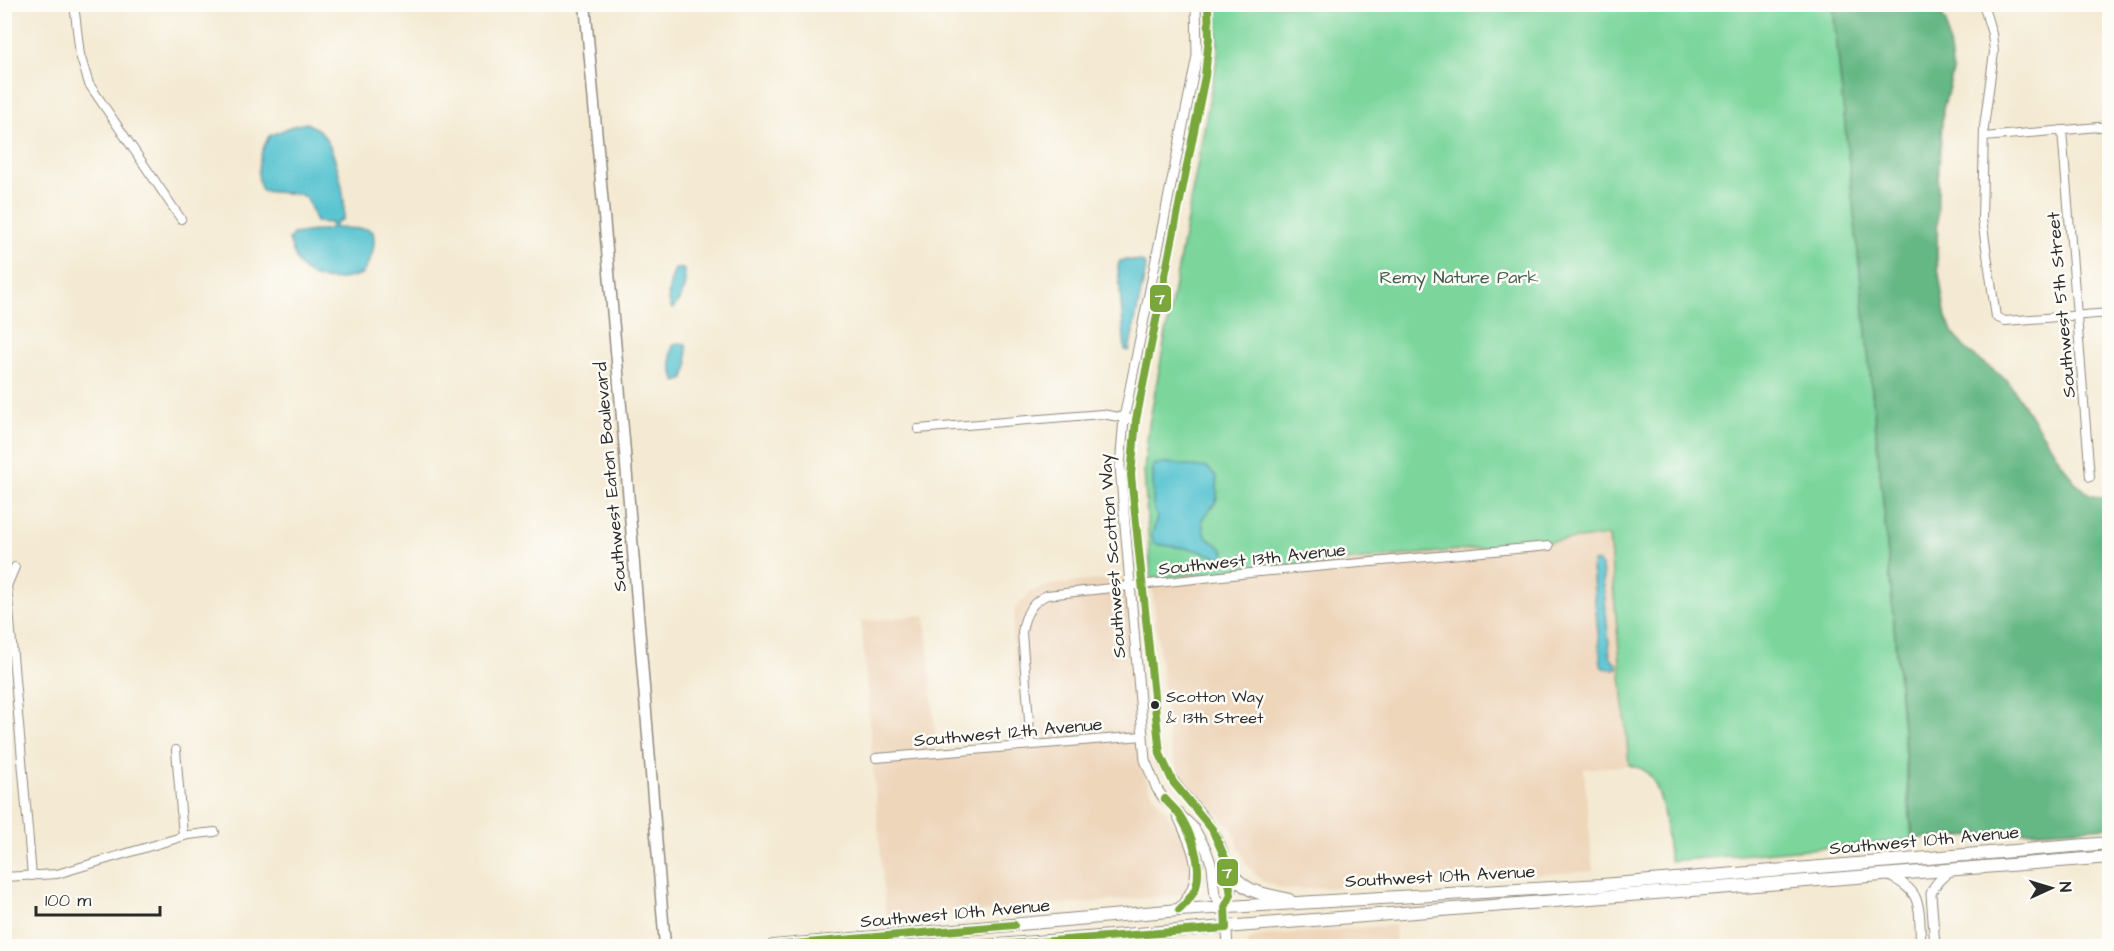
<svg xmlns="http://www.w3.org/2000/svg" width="2114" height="951" font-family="'Architects Daughter',sans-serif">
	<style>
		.built { fill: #eed6bb }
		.green { fill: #7cd69c; stroke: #548064; stroke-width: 1.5 }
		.forest { fill: #65b784; stroke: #487158; stroke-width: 1.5 }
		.water { fill: #57c3d0; stroke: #41777e; stroke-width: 1.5 }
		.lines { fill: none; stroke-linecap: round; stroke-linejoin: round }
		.minor-casing { stroke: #908a7f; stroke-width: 10 }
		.tertiary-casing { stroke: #908a7f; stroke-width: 11 }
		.secondary-casing { stroke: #908a7f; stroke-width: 13 }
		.trunk-casing { stroke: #908a7f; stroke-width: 14 }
		.minor { stroke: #fff; stroke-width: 8 }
		.tertiary { stroke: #fff; stroke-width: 9 }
		.secondary { stroke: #fff; stroke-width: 10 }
		.trunk { stroke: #fff; stroke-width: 12 }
		.bus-1-casing { stroke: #fdfcf7; stroke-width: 12 }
		.bus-1 { stroke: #79a73b; stroke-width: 8 }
		.bus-dot { fill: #2b2b2b; stroke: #fdfcf7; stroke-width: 2 }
		.labels { text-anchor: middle; stroke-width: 5; stroke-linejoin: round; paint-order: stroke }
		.bus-label { font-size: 16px; fill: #2b2b2b; stroke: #fdfcf7; text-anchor: start }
		.park-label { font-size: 18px; fill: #435e4d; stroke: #fdfcf7 }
		.street-label { font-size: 18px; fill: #2b2b2b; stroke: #fdfcf7 }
		.line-badge { stroke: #fdfcf7; stroke-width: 2 }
		.badge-label { font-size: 16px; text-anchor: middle; font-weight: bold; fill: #fff }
	</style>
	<rect width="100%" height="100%" fill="#fdfcf7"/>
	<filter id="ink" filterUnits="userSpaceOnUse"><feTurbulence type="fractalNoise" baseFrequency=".0167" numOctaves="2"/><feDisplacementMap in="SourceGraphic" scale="12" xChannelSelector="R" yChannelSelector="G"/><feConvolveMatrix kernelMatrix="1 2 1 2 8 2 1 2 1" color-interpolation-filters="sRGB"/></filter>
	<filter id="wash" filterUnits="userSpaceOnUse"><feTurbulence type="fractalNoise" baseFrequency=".008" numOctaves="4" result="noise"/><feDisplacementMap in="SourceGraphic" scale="24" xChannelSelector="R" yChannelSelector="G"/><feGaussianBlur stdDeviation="1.35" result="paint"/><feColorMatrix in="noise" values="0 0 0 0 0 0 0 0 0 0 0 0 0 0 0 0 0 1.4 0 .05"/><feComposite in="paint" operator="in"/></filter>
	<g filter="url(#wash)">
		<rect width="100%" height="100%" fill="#f4ead3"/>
		<!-- built -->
		<g class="built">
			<polygon points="1609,536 1629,765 1584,769 1593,871 1286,890 1262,881 1246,864 1232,828 1178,776 1169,742 1151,579"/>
			<polygon points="1125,577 1139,753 1143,770 1151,791 1178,828 1188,851 1193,876 1187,892 1179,895 886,920 861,621 925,615 937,756 1022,748 1012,634 1015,609 1030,592 1050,585"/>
			<polygon points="1395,925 1396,946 1246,946 1251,939 1258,936"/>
		</g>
		<!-- green -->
		<path class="green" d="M1216,5H1833L1884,511L1912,840L1670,861C1666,837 1665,781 1642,769C1639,767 1633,766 1629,765L1609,536L1151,579L1144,470L1149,424L1218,53Z"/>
		<!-- forest -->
		<polygon class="forest" points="1833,5 1935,5 1946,22 1953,72 1943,109 1938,182 1937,261 1946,318 1953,333 1967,351 2007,380 2073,480 2090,495 2109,500 2109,827 1913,839 1884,511"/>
		<!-- water -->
		<g class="water">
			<path d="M307,123C311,126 319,129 322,133C335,150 348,199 343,219L335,223V228L368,229L373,232C377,247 370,261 362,274C341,281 316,285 300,266C295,260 292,248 289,240L293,234L330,229L331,223L316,222L307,198L299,194L262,191C254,173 260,153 269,136L293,126Z"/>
			<polygon points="1126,260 1140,261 1144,263 1146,268 1129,351 1125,350 1118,266 1120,261"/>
			<path d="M675,269H683C689,280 681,302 672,309C665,296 670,282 675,269Z"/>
			<path d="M679,343L686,344L688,366L683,380L676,382C672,371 668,355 674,344Z"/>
			<path d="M1168,463L1208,468L1216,476C1219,501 1219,500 1202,519C1205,549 1212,535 1225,552L1222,558L1192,549L1154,544L1152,535L1157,517L1153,505V465Z"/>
			<polygon points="1598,561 1602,567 1610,656 1617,665 1617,668 1613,669 1603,668 1601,665 1592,568 1593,562"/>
		</g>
	</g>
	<g filter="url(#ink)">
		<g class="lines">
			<defs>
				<g id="minor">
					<polyline points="74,4 80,55 89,84 181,219"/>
					<polyline points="1983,4 1992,34 1994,52 1984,127 1982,220 1996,317 2005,321 2110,313"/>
					<polyline points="2062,130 2090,477"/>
					<polyline points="1984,137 2110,126"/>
					<polyline points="918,429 1102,414 1136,420"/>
					<polyline points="15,567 7,586 32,876"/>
					<path d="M1031,745L1022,633C1024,615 1031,602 1047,595L1259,572L1549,546"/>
					<polyline points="176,750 183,836"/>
					<polyline points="876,758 1143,736"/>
					<polyline points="4,877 57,874 188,835 215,832"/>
				</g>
				<g id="tertiary">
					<polyline points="1196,4 1197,56 1124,418 1120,466 1145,760 1157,789 1164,799 1194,828 1206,849 1212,866 1215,896 1225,907 1228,946"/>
					<path d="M1208,4L1209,38L1205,76L1136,420L1131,475L1160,754C1170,785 1194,802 1211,827C1221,843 1234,876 1231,894C1231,898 1227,903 1225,907"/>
					<path d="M1887,875C1926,892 1918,909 1921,946"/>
					<path d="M1935,946L1931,894C1934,883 1944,876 1952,869"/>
				</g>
				<polyline id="secondary" points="585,4 624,440 665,946"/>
				<g id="trunk">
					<path d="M1178,813C1194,849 1211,877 1179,910"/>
					<path d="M1229,871C1250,896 1261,892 1289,900"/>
					<polyline points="773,946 1179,910 1602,885 2110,843"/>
					<polyline points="985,946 2110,857"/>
				</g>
			</defs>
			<!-- minor casing -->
			<use href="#minor" class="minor-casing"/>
			<!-- tertiary casing -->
			<use href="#tertiary" class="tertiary-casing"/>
			<!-- secondary casing -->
			<use href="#secondary" class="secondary-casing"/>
			<!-- trunk casing -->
			<use href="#trunk" class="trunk-casing"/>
			<!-- minor -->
			<use href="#minor" class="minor"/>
			<!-- tertiary -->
			<use href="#tertiary" class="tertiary"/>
			<!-- secondary -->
			<use href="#secondary" class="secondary"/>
			<!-- trunk -->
			<use href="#trunk" class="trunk"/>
			<defs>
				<g id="bus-1">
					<path d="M1165,799C1169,804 1174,808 1178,813C1191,832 1203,864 1196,887C1193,896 1186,903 1179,910"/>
					<polyline points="773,946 1014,925"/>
					<polyline points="985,946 1226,928 1225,907 1231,895 1225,858 1212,829 1173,782 1160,754 1131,475 1136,420 1205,76 1209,38 1208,4"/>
				</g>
			</defs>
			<!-- bus-1 casing -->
			<use href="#bus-1" class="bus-1-casing"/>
			<!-- bus-1 -->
			<use href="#bus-1" class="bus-1"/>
		</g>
	</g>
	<!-- markers -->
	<circle class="bus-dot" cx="1155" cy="705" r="5"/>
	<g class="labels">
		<!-- bus labels -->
		<g class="bus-label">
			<text x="1166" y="702">Scotton Way<tspan x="1166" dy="21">&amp; 13th Street</tspan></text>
		</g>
		<!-- park labels -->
		<g class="park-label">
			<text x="1459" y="283">Remy Nature Park</text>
		</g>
		<!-- street labels -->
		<g class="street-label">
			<text transform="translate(2061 305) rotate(-95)" y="6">Southwest 5th Street</text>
			<text transform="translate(610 477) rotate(-95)" y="6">Southwest Eaton Boulevard</text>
			<text transform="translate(1112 556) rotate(-94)" y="6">Southwest Scotton Way</text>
			<text transform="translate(1252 559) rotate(-6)" y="6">Southwest 13th Avenue</text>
			<text transform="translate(1008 732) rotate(-5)" y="6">Southwest 12th Avenue</text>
			<text transform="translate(1924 840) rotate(-5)" y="6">Southwest 10th Avenue</text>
			<text transform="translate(1440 876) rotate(-3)" y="6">Southwest 10th Avenue</text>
			<text transform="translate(955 913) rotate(-5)" y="6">Southwest 10th Avenue</text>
		</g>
	</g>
	<g class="line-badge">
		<rect x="1149" y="284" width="23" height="29" rx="6" fill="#79a73b"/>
		<rect x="1216" y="858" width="23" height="29" rx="6" fill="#79a73b"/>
	</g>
	<g class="badge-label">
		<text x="1160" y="304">7</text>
		<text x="1227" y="878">7</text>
	</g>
	<!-- margin -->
	<rect width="2114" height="951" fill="none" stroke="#fdfcf7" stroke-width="24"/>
	<!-- north arrow -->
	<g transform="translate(2051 888) rotate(86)" stroke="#fdfcf7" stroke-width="4.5" paint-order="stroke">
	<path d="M0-4.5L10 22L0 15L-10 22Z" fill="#2b2b2b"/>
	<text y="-9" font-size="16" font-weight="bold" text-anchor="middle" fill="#2b2b2b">N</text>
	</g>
	<!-- scale -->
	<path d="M36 906v9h124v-9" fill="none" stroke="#2b2b2b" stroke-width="3"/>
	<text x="45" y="906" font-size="18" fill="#2b2b2b" stroke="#fdfcf7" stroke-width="4.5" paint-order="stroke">100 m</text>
</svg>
